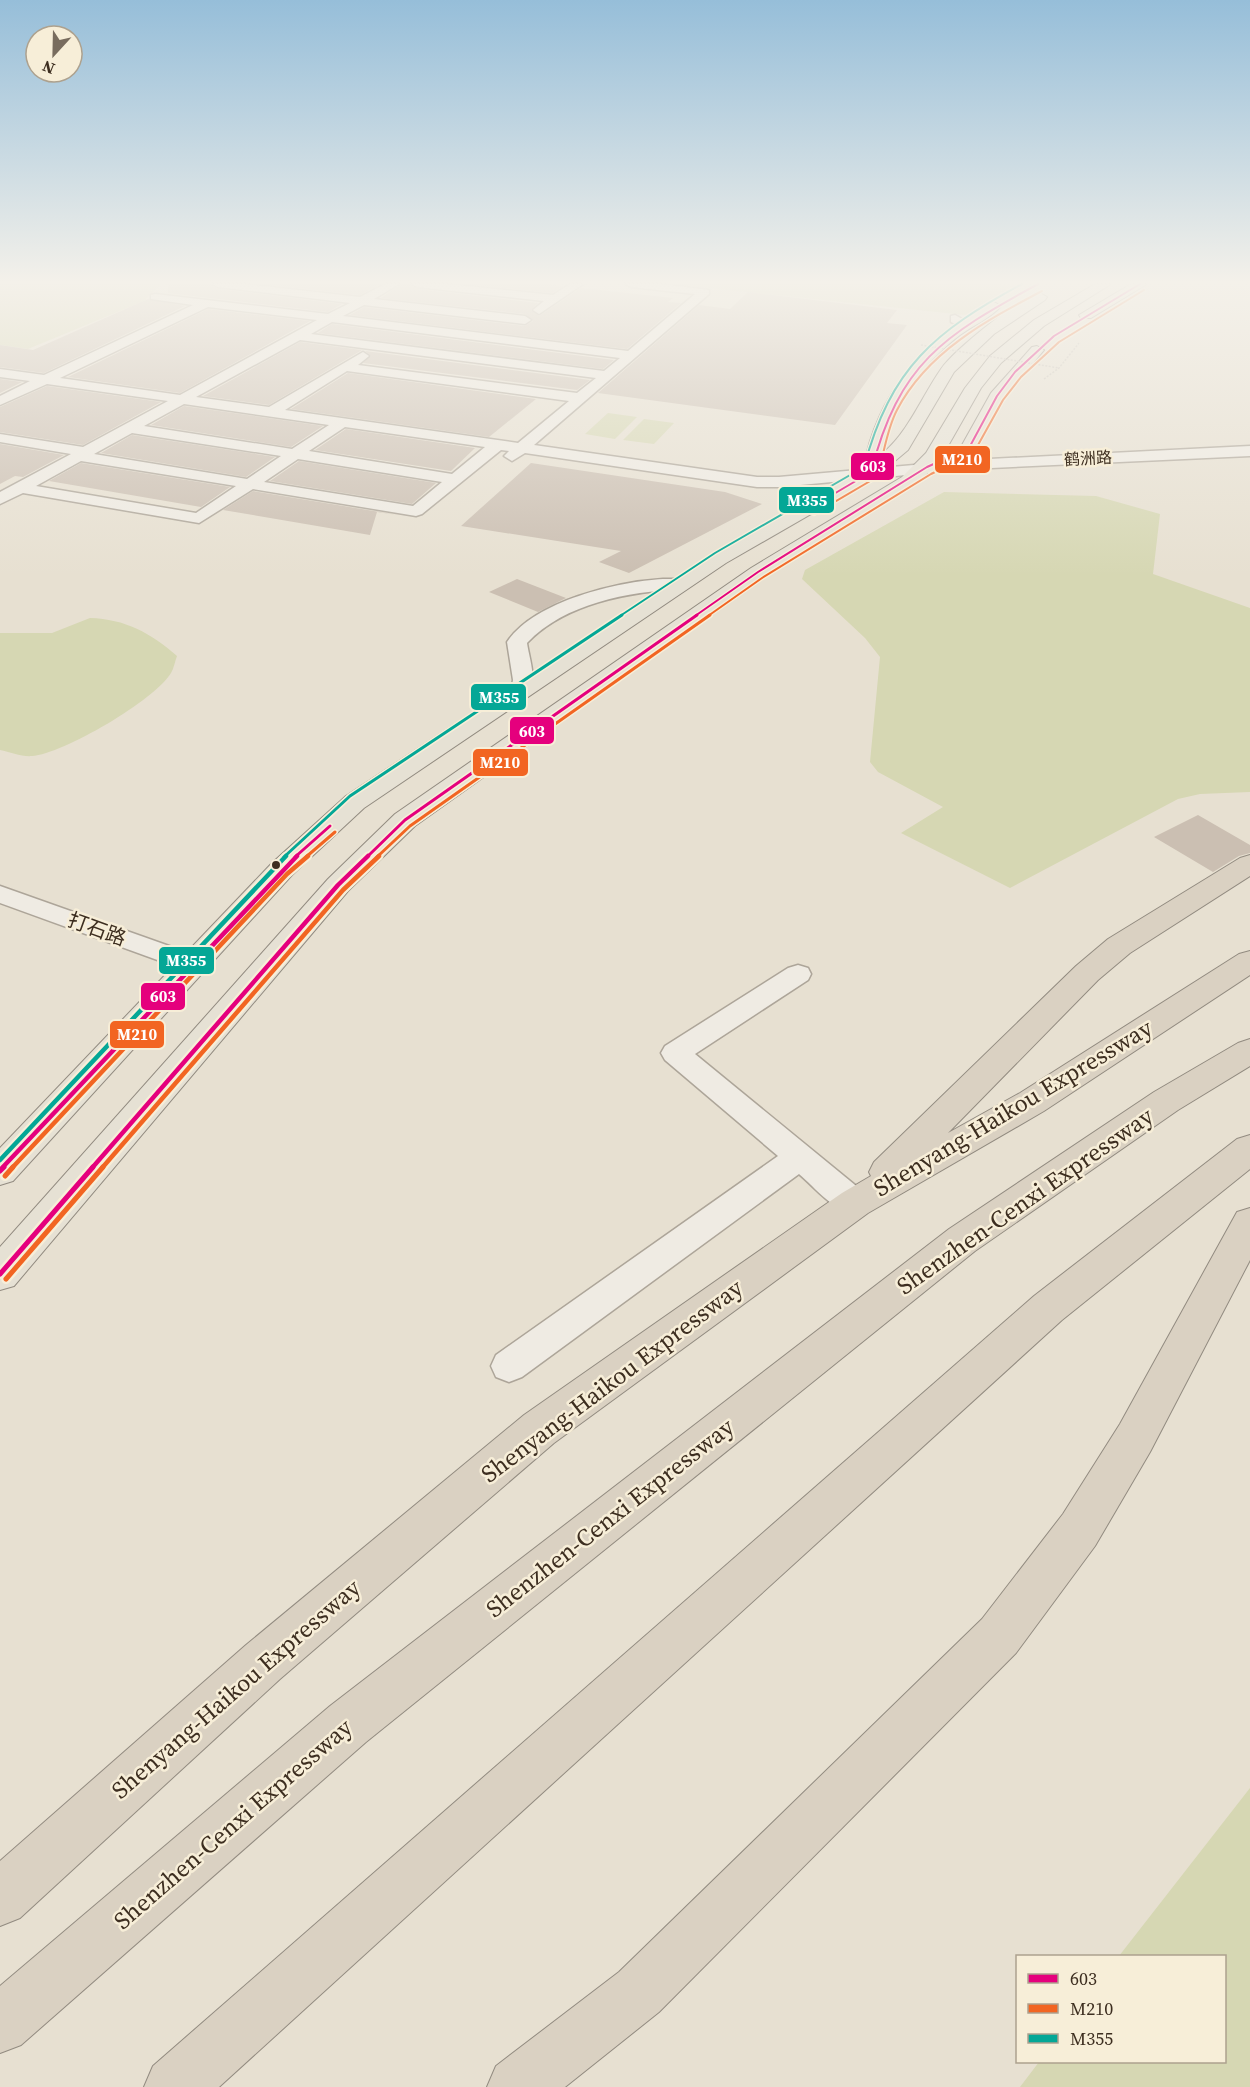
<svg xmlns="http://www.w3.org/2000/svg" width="1250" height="2087" font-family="'Source Serif 4','Noto Sans SC',serif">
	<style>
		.green { fill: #d6d7b3 }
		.building { fill: #cbbfb2 }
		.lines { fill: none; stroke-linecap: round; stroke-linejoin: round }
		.minor-casing { stroke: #ada599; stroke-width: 3 }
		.major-casing { stroke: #928b80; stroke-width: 2 }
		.highway-casing { stroke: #928b80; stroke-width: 2 }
		.path { stroke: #c8c2b9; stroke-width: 1.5; stroke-dasharray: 2 1.5; stroke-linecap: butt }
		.minor { fill: #efebe3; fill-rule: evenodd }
		.major { fill: #e6e1d4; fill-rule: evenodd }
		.highway { fill: #dad1c2; fill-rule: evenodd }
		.path-bridge { stroke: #c8c2b9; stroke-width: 1.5; stroke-dasharray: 2 1.5; stroke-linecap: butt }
		.bus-1-far3-casing { stroke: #f7eed8; stroke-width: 4.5 }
		.bus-1-far2-casing { stroke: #f7eed8; stroke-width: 6 }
		.bus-1-far1-casing { stroke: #f7eed8; stroke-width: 9 }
		.bus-1-casing { stroke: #f7eed8; stroke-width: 10 }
		.bus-2-far3-casing { stroke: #f7eed8; stroke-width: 4.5 }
		.bus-2-far2-casing { stroke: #f7eed8; stroke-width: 6 }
		.bus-2-far1-casing { stroke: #f7eed8; stroke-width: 9 }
		.bus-2-casing { stroke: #f7eed8; stroke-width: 10 }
		.bus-3-far2-casing { stroke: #f7eed8; stroke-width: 4.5 }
		.bus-3-far1-casing { stroke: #f7eed8; stroke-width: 6 }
		.bus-3-casing { stroke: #f7eed8; stroke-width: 9 }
		.bus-1-far3 { stroke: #e5007d; stroke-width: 2 }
		.bus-1-far2 { stroke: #e5007d; stroke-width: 3 }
		.bus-1-far1 { stroke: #e5007d; stroke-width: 4.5 }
		.bus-1 { stroke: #e5007d; stroke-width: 5 }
		.bus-2-far3 { stroke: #f26522; stroke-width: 2 }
		.bus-2-far2 { stroke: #f26522; stroke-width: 3 }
		.bus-2-far1 { stroke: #f26522; stroke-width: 4.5 }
		.bus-2 { stroke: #f26522; stroke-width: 5 }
		.bus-3-far2 { stroke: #04a796; stroke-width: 2 }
		.bus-3-far1 { stroke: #04a796; stroke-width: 3 }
		.bus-3 { stroke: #04a796; stroke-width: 4.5 }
		.bus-dot { fill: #3d2e20; stroke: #f7eed8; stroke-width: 2 }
		.labels { text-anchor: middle; stroke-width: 5; stroke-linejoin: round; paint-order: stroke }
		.far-street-label { font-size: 16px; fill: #3d2e20; stroke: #f7eed8 }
		.street-label { font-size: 20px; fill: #3d2e20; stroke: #f7eed8 }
		.near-street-label { font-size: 24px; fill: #3d2e20; stroke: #f7eed8 }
		.line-badge { stroke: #f7eed8; stroke-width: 2 }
		.badge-label { font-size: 16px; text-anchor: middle; font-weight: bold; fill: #fff }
	</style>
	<rect width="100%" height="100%" fill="#e7e0d1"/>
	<!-- green -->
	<g class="green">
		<polygon points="0,284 161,284 144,301 28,349 0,345"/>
		<polygon points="671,284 996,284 1019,286 965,315"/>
		<polygon points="608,413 637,417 615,439 585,434"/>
		<polygon points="644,419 674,423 654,444 623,440"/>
		<polygon points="944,492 1096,496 1160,514 1153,574 1250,608 1250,792 1200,794 1178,799 1010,888 901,833 943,807 878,772 870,762 880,657 865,638 802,579 805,570"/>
		<path d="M90,618C125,619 151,633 177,656C175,661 174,668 171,673C155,700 63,754 32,756C22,757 10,752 0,750V633H52Z"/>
		<polygon points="1250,1788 1250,2087 1020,2087 1039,2062 1224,2062 1224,1956 1119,1956"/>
	</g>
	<!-- building -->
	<g class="building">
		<polygon points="168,284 210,284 218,289 342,304 328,312 168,293"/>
		<polygon points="264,284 380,284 360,295"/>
		<polygon points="401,284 409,284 417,289 538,303 531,310 539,316 581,288 673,298 668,302 681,303 627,349 350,315 364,307 525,326 533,321 525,314 381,298"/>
		<polygon points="467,284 542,284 563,286 552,293"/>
		<polygon points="748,292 897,310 887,323 907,325 835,425 598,393 699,305 730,309"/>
		<polygon points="148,299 185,306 44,373 0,367 0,345 33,350"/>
		<polygon points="208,309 310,321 180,393 68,377"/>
		<polygon points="332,324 614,360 603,369 318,333"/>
		<polygon points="300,342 362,350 269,405 203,396"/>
		<polygon points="365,351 590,380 577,390 363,363 371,356"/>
		<polygon points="348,373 536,399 489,437 291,409"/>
		<polygon points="0,379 22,382 0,393"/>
		<polygon points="47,386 161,402 83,445 0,432 0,407"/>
		<polygon points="184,406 323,426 291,447 151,425"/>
		<polygon points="346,429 475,448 451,471 315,450"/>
		<polygon points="132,435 275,457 246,477 101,453"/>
		<polygon points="0,444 64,455 23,477 15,476 0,484"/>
		<polygon points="299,461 436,483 412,504 270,481"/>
		<polygon points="81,463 230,487 201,507 49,481"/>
		<polygon points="531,463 725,492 762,504 629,573 599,562 621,551 461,526"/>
		<polygon points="253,491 398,515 377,512 370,535 223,510"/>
		<polygon points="517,579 566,598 538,612 489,592"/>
		<polygon points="1198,815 1250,845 1250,853 1239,856 1213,872 1154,837"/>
	</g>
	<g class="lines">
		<defs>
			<g id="minor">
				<path d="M212,284H246L360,297L385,284H399L374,299L525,316L531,320L525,324L364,305L343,316L628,351L695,294L631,287L625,284H661L709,290V294L534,445L757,477H779L970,460L1250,446V456L970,469L779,487H757L525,453L512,461L504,456L509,451L501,450L422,514L416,516L253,489L199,523L23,493L0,504V492L71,454L0,442V434L83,447L168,401L47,384L0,405V396L30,381L0,377V369L44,375L193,305L151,299V295L155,294L328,314L350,303L218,287ZM208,307L317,320L180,395L60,378ZM332,322L620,358L604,371L311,334ZM300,340L596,378L577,393L358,365L369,356L363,352L269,407L196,397ZM347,371L569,401L518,443L285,410ZM184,404L329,425L292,449L144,426ZM345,427L485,447L452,474L309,451ZM132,433L281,456L247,479L94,454ZM298,459L442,482L413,506L264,482ZM81,461L236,486L196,513L36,486Z"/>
				<polygon points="411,284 447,284 553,295 570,284 583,284 539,314 533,310 544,301 417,287"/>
				<polygon points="955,315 971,324 965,328 951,322 951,316"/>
				<path d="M663,579H681L690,584L681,589C628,592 565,603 527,643C529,658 538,681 528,695H514L511,691L513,680L507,642C535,601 616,582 663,579Z"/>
				<polygon points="0,886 203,958 207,964 203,970 194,973 185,970 0,903"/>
				<path d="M798,965L808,968L811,974L808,980L695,1054L866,1194L871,1203L866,1212C841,1221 818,1190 799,1174L522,1377L509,1382L496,1377L491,1366L496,1355L778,1156L665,1060L661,1053L665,1046L788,968Z"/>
			</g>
			<g id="major">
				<polygon points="1095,284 1111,284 1044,326 1001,363 981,388 944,453 962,445 991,393 1032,347 1037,346 1044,350 1004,398 975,452 929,472 914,485 765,576 415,826 348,891 14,1286 0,1290 0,1247 328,879 395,814 751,568 902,477 926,453 965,388 990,356 1034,320"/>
				<polygon points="1131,284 1147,284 1091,318 1081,318 1079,315"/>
				<path d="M1040,293L1047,297L1045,300L994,334L954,372L908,450L877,476L726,563L364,808L292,875L13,1181L0,1185V1148L272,863L346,796L712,555L863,469C878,391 922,344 989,303L994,302L1001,306C991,318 972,326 960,335C922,364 891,406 883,453C909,431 922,396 941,369C954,350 1018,298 1040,293Z"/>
			</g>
			<g id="highway">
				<polygon points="1250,855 1250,876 1130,953 1098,980 948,1133 1020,1093 1239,954 1250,951 1250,975 1044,1111 868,1213 554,1443 280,1679 20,1918 0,1926 0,1861 246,1645 524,1415 842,1193 871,1176 869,1172 874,1162 1076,966 1108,939 1240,858"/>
				<polygon points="1250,1039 1250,1066 1178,1110 975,1251 366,1742 21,2045 0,2053 0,1986 330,1706 949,1229 1154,1092 1238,1043"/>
				<polygon points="1250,1135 1250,1169 1062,1320 219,2087 144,2087 153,2066 1034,1296 1237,1139"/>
				<polygon points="1250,1208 1250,1260 1150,1452 1095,1546 1016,1653 659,2012 565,2087 487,2087 496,2066 619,1972 982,1619 1063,1514 1120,1424 1237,1212"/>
			</g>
		</defs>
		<!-- minor casing -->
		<use href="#minor" class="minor-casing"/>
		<!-- major casing -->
		<use href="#major" class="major-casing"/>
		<!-- highway casing -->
		<use href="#highway" class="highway-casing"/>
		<!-- path -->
		<polyline class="path" points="1044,379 1059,368 1079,343"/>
		<!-- minor -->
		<use href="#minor" class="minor"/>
		<!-- major -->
		<use href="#major" class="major"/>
		<!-- highway -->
		<use href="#highway" class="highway"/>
		<!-- path-bridge -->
		<polyline class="path-bridge" points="921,345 1059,368"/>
		<defs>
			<g id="bus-1-far3">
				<path d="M810,508L871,472C899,363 943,336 1038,284"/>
				<polyline points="695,616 758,572 927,467 969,448 997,396 1015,372 1054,336 1140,284"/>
			</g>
			<g id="bus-1-far2">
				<polyline points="295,857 330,826"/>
				<polyline points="367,857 405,820 697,615"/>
			</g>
			<g id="bus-1-far1">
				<polyline points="2,1168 297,856"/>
				<polyline points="92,1168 338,885 368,856"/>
			</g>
			<g id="bus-1">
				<polyline points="0,1171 4,1167"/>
				<polyline points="0,1274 93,1167"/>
			</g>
			<g id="bus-2-far3">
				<path d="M814,514L877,477C884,455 886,431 897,410C927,352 987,320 1042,291"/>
				<polyline points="708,616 762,578 931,474 973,454 1003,400 1021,377 1059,342 1144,290"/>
			</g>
			<g id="bus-2-far2">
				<polyline points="306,857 335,832"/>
				<polyline points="377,857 410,826 710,615"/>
			</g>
			<g id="bus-2-far1">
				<polyline points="12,1168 287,874 308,856"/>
				<polyline points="102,1168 343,890 379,856"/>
			</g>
			<g id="bus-2">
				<polyline points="5,1176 13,1167"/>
				<polyline points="6,1279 103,1167"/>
			</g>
			<path id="bus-3-far2" d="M620,616L715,553L864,467C891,367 934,332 1022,284"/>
			<polyline id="bus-3-far1" points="284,857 350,796 622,615"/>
			<polyline id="bus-3" points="0,1160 286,856"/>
		</defs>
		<!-- bus-1-far3 casing -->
		<use href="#bus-1-far3" class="bus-1-far3-casing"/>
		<!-- bus-1-far2 casing -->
		<use href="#bus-1-far2" class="bus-1-far2-casing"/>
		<!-- bus-1-far1 casing -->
		<use href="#bus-1-far1" class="bus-1-far1-casing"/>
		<!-- bus-1 casing -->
		<use href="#bus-1" class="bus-1-casing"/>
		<!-- bus-2-far3 casing -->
		<use href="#bus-2-far3" class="bus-2-far3-casing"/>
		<!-- bus-2-far2 casing -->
		<use href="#bus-2-far2" class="bus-2-far2-casing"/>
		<!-- bus-2-far1 casing -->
		<use href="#bus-2-far1" class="bus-2-far1-casing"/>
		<!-- bus-2 casing -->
		<use href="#bus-2" class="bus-2-casing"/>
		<!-- bus-3-far2 casing -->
		<use href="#bus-3-far2" class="bus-3-far2-casing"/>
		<!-- bus-3-far1 casing -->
		<use href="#bus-3-far1" class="bus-3-far1-casing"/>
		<!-- bus-3 casing -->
		<use href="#bus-3" class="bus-3-casing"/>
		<!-- bus-1-far3 -->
		<use href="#bus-1-far3" class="bus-1-far3"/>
		<!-- bus-1-far2 -->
		<use href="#bus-1-far2" class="bus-1-far2"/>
		<!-- bus-1-far1 -->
		<use href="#bus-1-far1" class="bus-1-far1"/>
		<!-- bus-1 -->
		<use href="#bus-1" class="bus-1"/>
		<!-- bus-2-far3 -->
		<use href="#bus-2-far3" class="bus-2-far3"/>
		<!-- bus-2-far2 -->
		<use href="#bus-2-far2" class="bus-2-far2"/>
		<!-- bus-2-far1 -->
		<use href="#bus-2-far1" class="bus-2-far1"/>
		<!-- bus-2 -->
		<use href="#bus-2" class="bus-2"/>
		<!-- bus-3-far2 -->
		<use href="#bus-3-far2" class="bus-3-far2"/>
		<!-- bus-3-far1 -->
		<use href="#bus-3-far1" class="bus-3-far1"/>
		<!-- bus-3 -->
		<use href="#bus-3" class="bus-3"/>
	</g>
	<!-- sky -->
	<linearGradient id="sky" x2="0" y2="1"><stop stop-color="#96bed9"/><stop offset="0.49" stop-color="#f4f1ea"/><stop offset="1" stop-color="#f4f1ea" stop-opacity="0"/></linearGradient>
	<rect width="1250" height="576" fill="url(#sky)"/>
	<!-- markers -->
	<circle class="bus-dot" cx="276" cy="865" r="5"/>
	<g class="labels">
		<!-- far-street labels -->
		<g class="far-street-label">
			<text transform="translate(1088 458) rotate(-3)" y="6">鹤洲路</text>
		</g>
		<!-- street labels -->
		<g class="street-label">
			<text transform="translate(97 929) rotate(20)" y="7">打石路</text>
		</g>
		<!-- near-street labels -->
		<g class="near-street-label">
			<text transform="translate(1013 1108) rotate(-31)" y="8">Shenyang-Haikou Expressway</text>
			<text transform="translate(1025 1201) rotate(-35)" y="8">Shenzhen-Cenxi Expressway</text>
			<text transform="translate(612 1381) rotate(-37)" y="8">Shenyang-Haikou Expressway</text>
			<text transform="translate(610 1518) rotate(-38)" y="8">Shenzhen-Cenxi Expressway</text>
			<text transform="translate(236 1689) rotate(-41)" y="8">Shenyang-Haikou Expressway</text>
			<text transform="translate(233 1824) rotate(-41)" y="8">Shenzhen-Cenxi Expressway</text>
		</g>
	</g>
	<g class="line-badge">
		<rect x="934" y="445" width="57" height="29" rx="6" fill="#f26522"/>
		<rect x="850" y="452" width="45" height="29" rx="6" fill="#e5007d"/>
		<rect x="778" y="486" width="57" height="28" rx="6" fill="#04a796"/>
		<rect x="470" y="683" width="57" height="28" rx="6" fill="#04a796"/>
		<rect x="509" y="716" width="46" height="29" rx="6" fill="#e5007d"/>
		<rect x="472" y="748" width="57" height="29" rx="6" fill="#f26522"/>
		<rect x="158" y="946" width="57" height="29" rx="6" fill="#04a796"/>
		<rect x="140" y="982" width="46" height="29" rx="6" fill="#e5007d"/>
		<rect x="109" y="1020" width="56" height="29" rx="6" fill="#f26522"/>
	</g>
	<g class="badge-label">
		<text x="962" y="465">M210</text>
		<text x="873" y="472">603</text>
		<text x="807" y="506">M355</text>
		<text x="499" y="703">M355</text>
		<text x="532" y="737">603</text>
		<text x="500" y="768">M210</text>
		<text x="186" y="966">M355</text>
		<text x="163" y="1002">603</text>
		<text x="137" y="1040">M210</text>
	</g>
	<!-- legend -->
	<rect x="1016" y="1955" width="210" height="108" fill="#f7eed8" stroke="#ada18e" stroke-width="1.5"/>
	<rect x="1028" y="1974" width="30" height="9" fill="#e5007d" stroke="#ada18e" stroke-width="1.5"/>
	<text x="1070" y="1985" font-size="18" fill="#3d2e20">603</text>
	<rect x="1028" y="2004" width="30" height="9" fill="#f26522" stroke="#ada18e" stroke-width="1.5"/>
	<text x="1070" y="2015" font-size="18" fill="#3d2e20">M210</text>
	<rect x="1028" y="2034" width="30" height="9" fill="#04a796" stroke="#ada18e" stroke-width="1.5"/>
	<text x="1070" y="2045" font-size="18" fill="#3d2e20">M355</text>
	<!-- north arrow -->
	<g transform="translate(54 54) rotate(202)"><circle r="28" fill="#f7eed8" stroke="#ada18e" stroke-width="1.5"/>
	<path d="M0-4.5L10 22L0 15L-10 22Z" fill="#786c5e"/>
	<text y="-9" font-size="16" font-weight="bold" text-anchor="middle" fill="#3d2e20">N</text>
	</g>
</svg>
